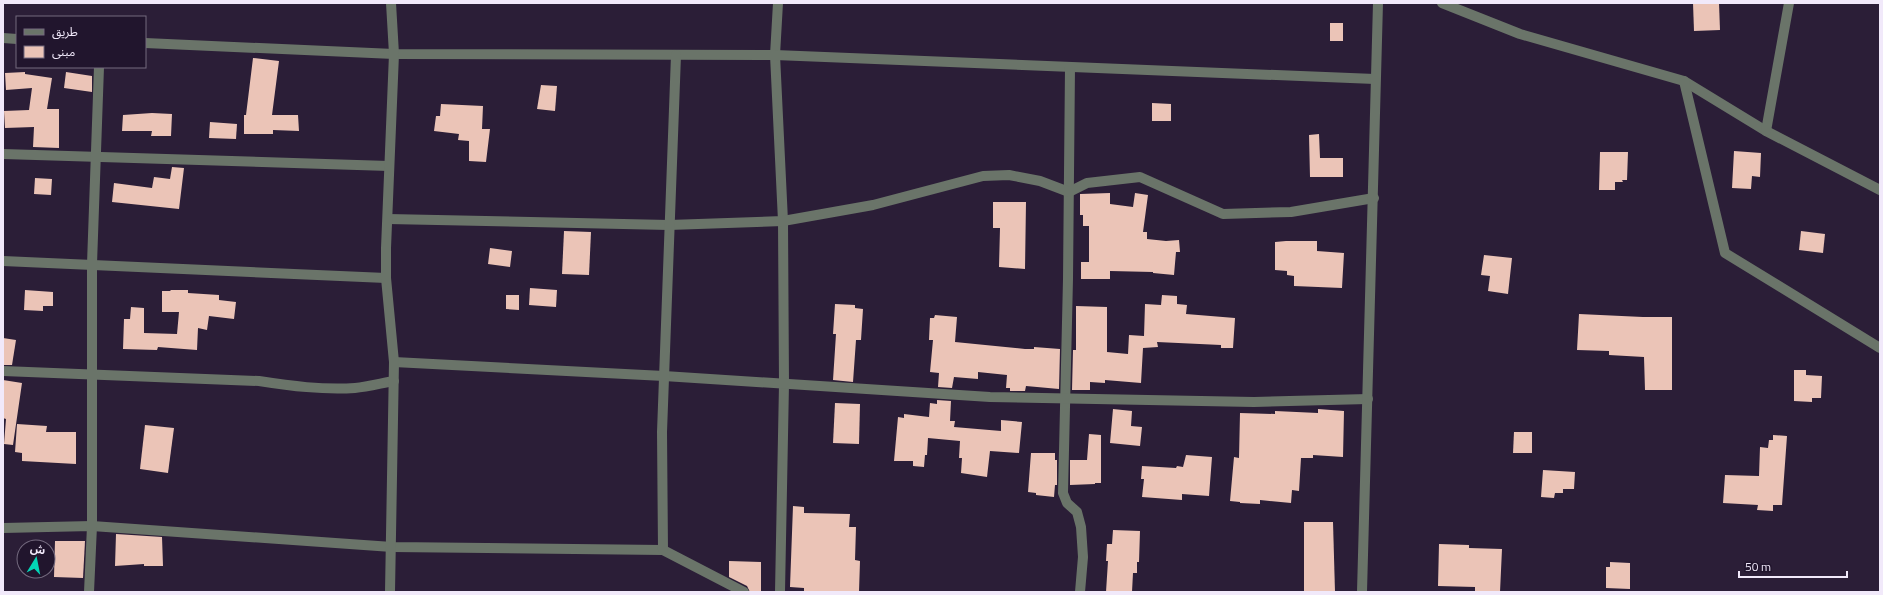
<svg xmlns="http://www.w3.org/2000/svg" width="1883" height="595" font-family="'Titillium Web','Noto Sans Arabic',sans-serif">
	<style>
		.building { fill: #ebc4b7 }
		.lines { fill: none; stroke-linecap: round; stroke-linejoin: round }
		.minor { stroke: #6a7469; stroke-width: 10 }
	</style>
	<rect width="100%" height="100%" fill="#2b1e37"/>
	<!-- building -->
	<g class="building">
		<polygon points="1693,3 1719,3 1720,30 1694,31"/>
		<rect x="1330" y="23" width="13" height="18"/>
		<polygon points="253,58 279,61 272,115 298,115 299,131 273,130 273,134 244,134 244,115 246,115"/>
		<polygon points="25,72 25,74 52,78 47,109 59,109 59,148 33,147 34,127 5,128 4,111 29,110 32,88 6,90 5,73"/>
		<polygon points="66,72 92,76 92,92 64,88"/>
		<polygon points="541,85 557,86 555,111 537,109"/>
		<polygon points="1152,103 1171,104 1171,121 1152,121"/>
		<polygon points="441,104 483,106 482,129 490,129 486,162 469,161 469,141 458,140 459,134 434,131 436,116 440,116"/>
		<polygon points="152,113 172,114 171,136 151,136 152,131 122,131 123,115"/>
		<polygon points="210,122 237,124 236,139 209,138"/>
		<polygon points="1319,134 1320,158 1343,158 1343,177 1310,177 1309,135"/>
		<polygon points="1734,151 1761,153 1760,177 1752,176 1751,189 1732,188"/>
		<polygon points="1600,152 1628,152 1627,180 1622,180 1623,182 1615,182 1615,190 1599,190"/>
		<polygon points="172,167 184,168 179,209 112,202 114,183 152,188 154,177 170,179"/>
		<polygon points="35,178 52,179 51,195 34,194"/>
		<polygon points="1110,193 1110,204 1133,207 1135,193 1148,195 1143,232 1147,232 1147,239 1166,241 1179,240 1180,252 1176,252 1174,275 1153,273 1153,272 1110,271 1110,279 1081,279 1081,262 1089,262 1089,226 1083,226 1083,215 1080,215 1080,194"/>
		<polygon points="993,202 1026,202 1025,269 999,267 1000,228 993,228"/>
		<polygon points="564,231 591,232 589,275 562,274"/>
		<polygon points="1801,231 1825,234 1823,253 1799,250"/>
		<polygon points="1286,241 1317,241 1317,251 1344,253 1342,288 1294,286 1294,276 1287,275 1287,271 1275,270 1275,242"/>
		<polygon points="490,248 512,251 510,267 488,264"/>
		<polygon points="1484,255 1512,258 1508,294 1488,291 1490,276 1481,275"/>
		<polygon points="530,288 557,290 556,307 529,305"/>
		<polygon points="25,290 53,292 53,306 43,306 43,311 24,310"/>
		<polygon points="171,290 188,290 188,293 219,295 219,300 236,302 234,319 209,316 207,330 198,328 197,350 158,347 157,350 123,349 124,319 130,319 131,307 144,308 144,333 177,334 179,312 162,312 162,291 170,291"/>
		<polygon points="506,295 519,295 519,310 506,309"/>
		<polygon points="1162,295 1177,296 1177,304 1187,305 1186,314 1235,318 1233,348 1221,348 1221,345 1157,342 1158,347 1143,348 1141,383 1105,380 1105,383 1090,382 1090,390 1072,390 1073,350 1076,350 1076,306 1107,307 1107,352 1128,354 1129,335 1144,336 1145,304 1161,305"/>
		<polygon points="835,304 855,305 855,308 863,309 861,340 856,340 853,382 833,380 836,334 833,334"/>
		<polygon points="1579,314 1643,317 1672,317 1672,390 1645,390 1644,357 1609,355 1609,351 1577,350"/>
		<polygon points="935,315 957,317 955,342 1025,349 1034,349 1034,347 1060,349 1059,389 1026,386 1025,391 1010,391 1010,388 1006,388 1007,375 978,372 978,379 954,377 952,388 938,387 939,373 930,372 933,340 929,340 930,318 934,318"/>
		<polygon points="3,338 16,340 12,365 3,365"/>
		<polygon points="1794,370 1806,370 1806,375 1822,376 1821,398 1812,398 1812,402 1794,401"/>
		<polygon points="3,380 22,383 13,445 4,444 6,419 3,418"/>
		<polygon points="937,400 951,401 950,421 955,421 954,427 1001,431 1001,420 1022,422 1019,453 990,451 987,477 961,473 962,458 959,458 960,441 928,438 927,455 925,455 924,467 913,466 913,461 894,461 898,417 904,418 904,414 929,417 930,403 937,404"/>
		<polygon points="835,403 860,404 859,444 833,443"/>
		<polygon points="1113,409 1132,411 1131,426 1142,427 1140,446 1110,443"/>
		<polygon points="1318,409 1344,411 1343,457 1313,455 1313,458 1301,458 1299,491 1292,490 1291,503 1260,500 1260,504 1240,503 1240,502 1230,501 1234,457 1239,458 1240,413 1275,414 1275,411 1318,413"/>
		<polygon points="17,424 47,426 46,432 76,432 76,464 22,461 22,453 15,452"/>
		<polygon points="145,425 174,428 168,473 140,469"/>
		<polygon points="1514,432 1532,432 1532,453 1513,453"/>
		<polygon points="1089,434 1101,435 1101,483 1095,483 1095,484 1070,485 1070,460 1087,460"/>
		<polygon points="1773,435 1787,436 1782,505 1773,505 1773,511 1757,510 1758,505 1723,503 1725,475 1759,476 1760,447 1768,448 1769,440 1773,440"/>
		<polygon points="1031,453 1055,453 1055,460 1057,460 1057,485 1055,485 1054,497 1036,495 1036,493 1028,492"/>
		<polygon points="1186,455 1212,457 1209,496 1182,494 1182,500 1142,497 1144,479 1141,479 1142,466 1176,468 1177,466 1183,467"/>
		<polygon points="1543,470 1575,472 1574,489 1563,489 1563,493 1555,493 1554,498 1541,497"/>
		<polygon points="793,506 804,507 804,513 850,514 849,527 856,527 855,560 860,561 859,592 804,592 804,588 790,587"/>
		<polygon points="1304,522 1333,522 1335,592 1304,592"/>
		<polygon points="1113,530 1140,531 1139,562 1137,562 1137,573 1133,573 1132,592 1106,592 1108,561 1106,561 1107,544 1112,544"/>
		<polygon points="116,534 162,537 163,566 144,566 144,564 115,566"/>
		<polygon points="55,541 85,541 83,578 54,577"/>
		<polygon points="1439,544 1469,545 1469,548 1502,549 1500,592 1475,592 1475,587 1438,586"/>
		<polygon points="729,561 761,562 761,592 750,592 747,586 729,577"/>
		<polygon points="1610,562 1630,563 1630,589 1606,588 1606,567 1610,567"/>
	</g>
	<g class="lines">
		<!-- minor -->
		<g class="minor">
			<polyline points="778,3 775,55 783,221 784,384 780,592"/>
			<polyline points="1442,3 1520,34 1684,81 1766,131 1880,190"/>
			<polyline points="3,38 17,39"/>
			<polyline points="145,43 394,54 775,55 1375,79"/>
			<polyline points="1070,67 1068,279 1063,493 1067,503 1077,512 1081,527 1083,557 1080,592"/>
			<polyline points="1684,81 1725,253 1880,348"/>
			<polyline points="1766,131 1789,3"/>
			<polyline points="3,154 389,166"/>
			<polyline points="388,219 669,225 783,221 873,205 983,176 1009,175 1040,181 1069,192 1087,183 1140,177 1223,214 1291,212 1374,198"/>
			<polyline points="3,261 386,278"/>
			<polyline points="394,362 664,376 990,397 1254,402 1368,399"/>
			<path d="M3,371L259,381C291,386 322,390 355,388C368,387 382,383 394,381"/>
			<polyline points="3,528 92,526 392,547 663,550 744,592"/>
			<polyline points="663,550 662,432 676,55"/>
			<polyline points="89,592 92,526 92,264 99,67"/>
			<polyline points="390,592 394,362 386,278 386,248 394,54 391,3"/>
			<polyline points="1362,592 1378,3"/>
		</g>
	</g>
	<!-- border -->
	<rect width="1883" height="595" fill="none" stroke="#f1e9fa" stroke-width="8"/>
	<!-- legend -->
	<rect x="16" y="16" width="130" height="52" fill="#21152d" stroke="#746a7f"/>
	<rect x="24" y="29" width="20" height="6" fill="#6a7469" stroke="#746a7f"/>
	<text x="52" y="36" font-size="12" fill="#f1e9fa">طريق</text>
	<rect x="24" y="46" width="20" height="12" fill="#ebc4b7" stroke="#746a7f"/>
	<text x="52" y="56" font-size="12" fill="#f1e9fa">مبنى</text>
	<!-- north arrow -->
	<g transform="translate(36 559) rotate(10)"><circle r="19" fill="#21152d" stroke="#746a7f"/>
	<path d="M0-3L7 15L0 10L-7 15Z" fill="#03d5b6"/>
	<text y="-6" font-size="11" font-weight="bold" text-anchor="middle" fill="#f1e9fa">ش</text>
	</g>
	<!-- scale -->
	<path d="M1739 571v6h108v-6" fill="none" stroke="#f1e9fa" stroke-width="2"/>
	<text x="1745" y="571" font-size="12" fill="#f1e9fa" stroke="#21152d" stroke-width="3" paint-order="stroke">50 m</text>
</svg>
